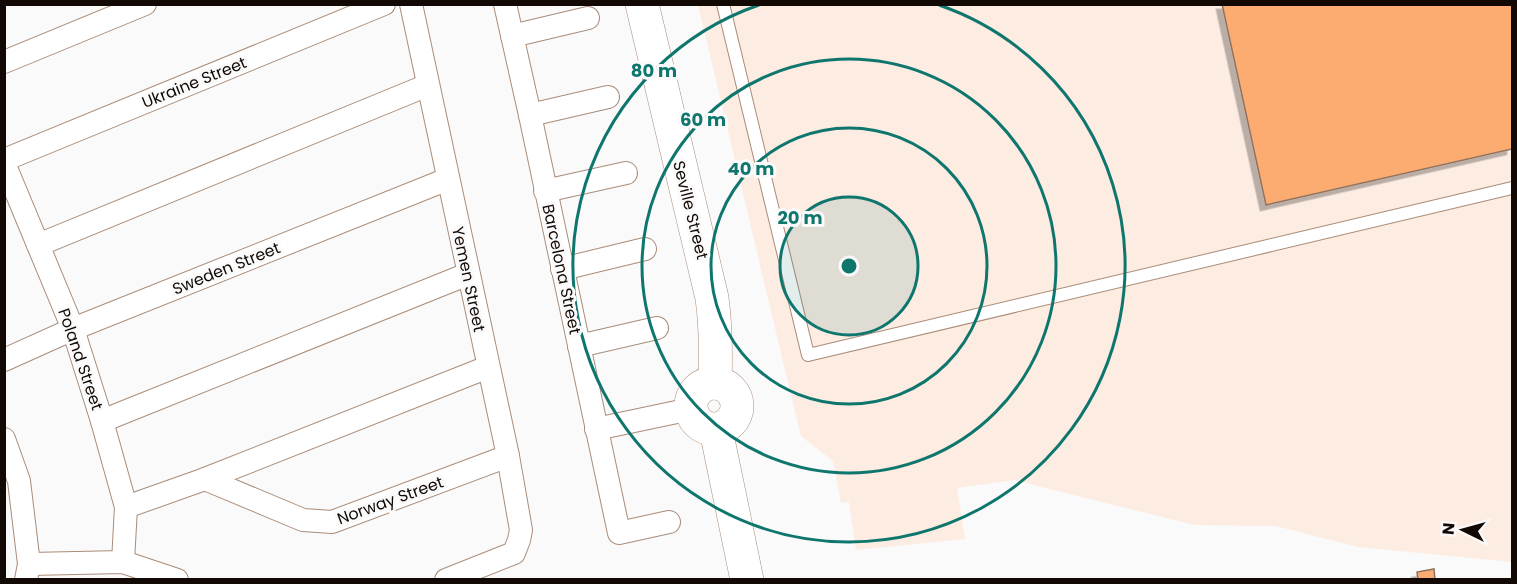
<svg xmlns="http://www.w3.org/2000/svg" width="1517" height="584" font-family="Poppins,sans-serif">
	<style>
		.built { fill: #fcece2 }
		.building { fill: #fcab71; stroke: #8f7360; stroke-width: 1.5; filter: url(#shadow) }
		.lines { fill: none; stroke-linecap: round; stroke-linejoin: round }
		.lane-casing { stroke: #a98c78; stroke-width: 14 }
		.street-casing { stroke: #a98c78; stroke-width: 24 }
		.secondary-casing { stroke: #a98c78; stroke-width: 34 }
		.lane { stroke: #fff; stroke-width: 12 }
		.street { stroke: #fff; stroke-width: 22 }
		.secondary { stroke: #fff; stroke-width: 33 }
		.ring { fill: none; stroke: #0f766e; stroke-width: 3 }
		.labels { text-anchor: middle; stroke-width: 6; stroke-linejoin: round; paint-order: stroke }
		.street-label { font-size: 16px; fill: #130904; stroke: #fafafa }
		.centre { fill: #0f766e; stroke: #fafafa; stroke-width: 3 }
		.ring-label { font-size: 18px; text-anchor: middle; font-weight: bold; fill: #0f766e; stroke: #fafafa; stroke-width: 6; stroke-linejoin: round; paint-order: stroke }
	</style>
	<defs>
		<filter id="shadow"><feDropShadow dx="-5.5" dy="5.5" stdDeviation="0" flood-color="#0004"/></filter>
	</defs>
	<rect width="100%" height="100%" fill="#fafafa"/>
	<!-- built -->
	<polygon class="built" points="698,5 1512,5 1512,562 1358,547 1276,526 1195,525 1014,480 957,488 965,539 856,550 849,502 841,503 833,461 801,436 797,420"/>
	<!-- building -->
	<g class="building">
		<polygon points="1222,4 1512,4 1512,149 1266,205"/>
		<polygon points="1434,569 1435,580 1418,580 1417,572"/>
	</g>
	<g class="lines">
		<defs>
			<polyline id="lane" points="723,4 808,355 1512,188"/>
			<g id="street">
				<polyline points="411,4 508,456 521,530 519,540 514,553 446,580"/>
				<polyline points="505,4 530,115 619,533 669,522"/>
				<polyline points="512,36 588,18"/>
				<polyline points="4,62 145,4"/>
				<polyline points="530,115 608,97"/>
				<polyline points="4,160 384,4"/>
				<polyline points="4,163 73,329 102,421 126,507 123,562"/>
				<polyline points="545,191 626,173"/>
				<polyline points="38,245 428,85"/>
				<polyline points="562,269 645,249"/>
				<polyline points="579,346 657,328"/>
				<polyline points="4,360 73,329 448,179"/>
				<polyline points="102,421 468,274"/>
				<polyline points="596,429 691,409"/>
				<polyline points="4,439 19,481 29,564 26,580"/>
				<polyline points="205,479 303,520 332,522 508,456"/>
				<polyline points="126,507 205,479 488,367"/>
				<polyline points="29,564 123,562 177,580"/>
			</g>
			<g id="secondary">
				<path d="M642,4L712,298C716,327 716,354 715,383"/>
				<circle cx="714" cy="406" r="23"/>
				<polyline points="716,430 747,580"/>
			</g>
		</defs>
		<!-- lane casing -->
		<use href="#lane" class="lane-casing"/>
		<!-- street casing -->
		<use href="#street" class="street-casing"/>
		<!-- secondary casing -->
		<use href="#secondary" class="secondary-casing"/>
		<!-- lane -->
		<use href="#lane" class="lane"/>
		<!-- street -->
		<use href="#street" class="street"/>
		<!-- secondary -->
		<use href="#secondary" class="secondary"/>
	</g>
	<!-- distance rings -->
	<circle cx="849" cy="266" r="69" fill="#0f766e" fill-opacity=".12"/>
	<g class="ring">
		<circle cx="849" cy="266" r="69"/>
		<circle cx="849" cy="266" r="138"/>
		<circle cx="849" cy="266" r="207"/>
		<path d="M939 5A276 276 0 1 1 759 5"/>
	</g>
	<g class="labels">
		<!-- street labels -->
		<g class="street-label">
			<text transform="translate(194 82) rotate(-22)" y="6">Ukraine Street</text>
			<text transform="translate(691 210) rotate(76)" y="6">Seville Street</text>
			<text transform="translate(226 268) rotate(-22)" y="6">Sweden Street</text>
			<text transform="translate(562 269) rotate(78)" y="6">Barcelona Street</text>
			<text transform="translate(469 279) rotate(78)" y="6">Yemen Street</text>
			<text transform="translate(81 359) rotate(71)" y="6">Poland Street</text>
			<text transform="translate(390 500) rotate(-20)" y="6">Norway Street</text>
		</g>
	</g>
	<circle cx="849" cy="266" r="9" class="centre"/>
	<g class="ring-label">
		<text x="654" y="77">80 m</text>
		<text x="703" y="126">60 m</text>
		<text x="751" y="175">40 m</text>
		<text x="800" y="224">20 m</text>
	</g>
	<!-- border -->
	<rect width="1517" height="584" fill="none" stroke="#130904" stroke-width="12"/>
	<!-- north arrow -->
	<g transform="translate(1463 530) rotate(275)" stroke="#fafafa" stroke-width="4.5" paint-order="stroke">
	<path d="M0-4.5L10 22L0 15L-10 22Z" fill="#130904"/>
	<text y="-9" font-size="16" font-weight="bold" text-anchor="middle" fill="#130904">N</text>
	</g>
</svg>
